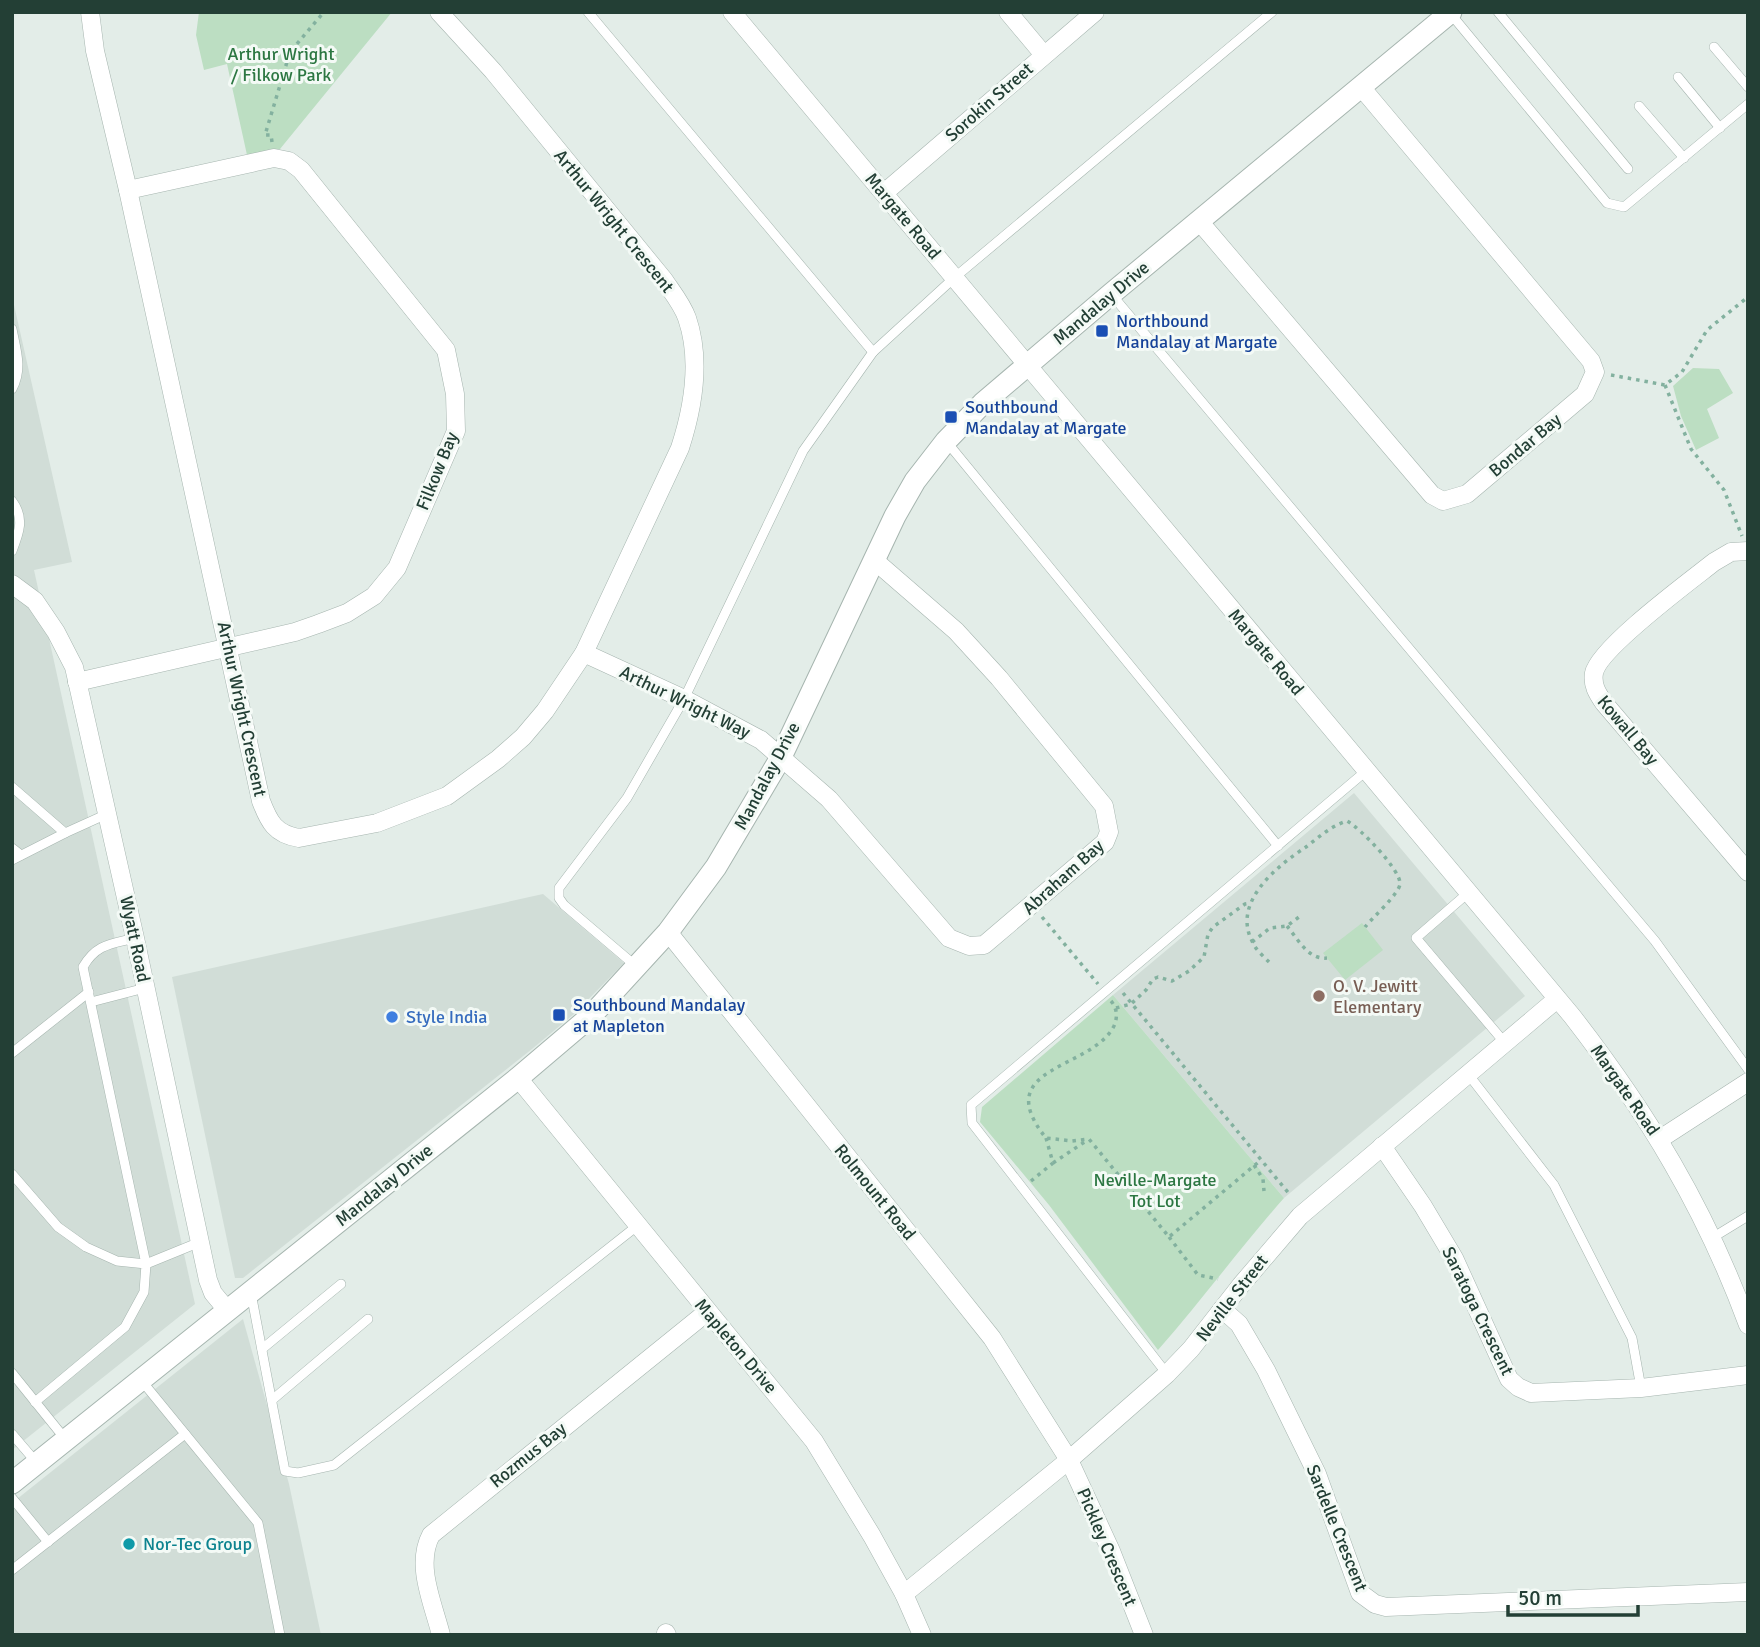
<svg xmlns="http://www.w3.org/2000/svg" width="1760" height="1647" font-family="Signika,sans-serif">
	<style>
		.built { fill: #d1ddd7 }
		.green { fill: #bcdec2 }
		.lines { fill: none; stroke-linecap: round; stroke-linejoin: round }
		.service-casing { stroke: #a6b5af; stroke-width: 10 }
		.minor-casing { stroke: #a6b5af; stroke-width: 19 }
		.tertiary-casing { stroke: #a6b5af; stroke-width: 23 }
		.path { stroke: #83b19f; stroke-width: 3.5; stroke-dasharray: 3.5 5; stroke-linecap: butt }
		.service { stroke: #fff; stroke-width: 9 }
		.minor { stroke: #fff; stroke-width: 18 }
		.tertiary { stroke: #fff; stroke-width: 21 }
		.transit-dot { fill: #1a4fb4; stroke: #f4faf6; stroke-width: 2.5 }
		.education-dot { fill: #8d6e63; stroke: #f4faf6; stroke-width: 2.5 }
		.shop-dot { fill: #3f7fe0; stroke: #f4faf6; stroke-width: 2.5 }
		.culture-dot { fill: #0f9aa8; stroke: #f4faf6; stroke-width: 2.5 }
		.labels { text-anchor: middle; stroke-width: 6; stroke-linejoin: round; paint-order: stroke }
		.park-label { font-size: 18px; fill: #2c7742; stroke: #f4faf6 }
		.street-label { font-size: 18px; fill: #233f35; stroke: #f4faf6 }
		.transit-label { font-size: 18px; fill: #164399; stroke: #f4faf6; text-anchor: start }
		.education-label { font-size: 18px; fill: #785e54; stroke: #f4faf6; text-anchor: start }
		.shop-label { font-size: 18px; fill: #366cbe; stroke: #f4faf6; text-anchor: start }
		.culture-label { font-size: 18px; fill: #0d838f; stroke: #f4faf6; text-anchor: start }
	</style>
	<rect width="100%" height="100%" fill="#e3ede8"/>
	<!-- built -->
	<g class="built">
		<polygon points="12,296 72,562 34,570 195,1304 12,1450"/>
		<polygon points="1354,793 1525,996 1284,1198 1113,995"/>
		<polygon points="543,894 624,963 574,1014 532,1049 243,1278 235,1278 172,977"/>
		<polygon points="243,1319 289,1484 321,1635 12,1635 12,1503"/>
	</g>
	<!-- green -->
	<g class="green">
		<polygon points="199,12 392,12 280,149 247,155 227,64 204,70 196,35"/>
		<polygon points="1693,368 1719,369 1733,393 1707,409 1719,438 1696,450 1681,416 1673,386"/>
		<polygon points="1362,923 1383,950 1345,980 1323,953"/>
		<path d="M1113,995L1284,1198C1240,1248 1202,1300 1158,1350L1049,1205L980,1122L982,1107Z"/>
	</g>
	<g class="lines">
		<defs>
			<g id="service">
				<polyline points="588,12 873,352"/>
				<polyline points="1498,12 1628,169"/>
				<polyline points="1450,13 1607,203 1624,207 1748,104"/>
				<polyline points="1714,47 1748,87"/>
				<polyline points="1678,77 1720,128"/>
				<polyline points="1639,106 1684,158"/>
				<polyline points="1112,295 1655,941 1748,1069"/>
				<path d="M12,329C16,350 23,369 12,389"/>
				<polyline points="946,441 1278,846"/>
				<path d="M12,501C25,518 19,533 12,551"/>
				<polyline points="12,787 65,833 107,814"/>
				<polyline points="12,848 21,855"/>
				<polyline points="12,860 65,833"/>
				<polyline points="1468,893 1416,938 1505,1043"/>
				<path d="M135,938C111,944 96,944 83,967L146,1264L200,1242"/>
				<polyline points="637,967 564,905 559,898 559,888 627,798 684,699 803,451 873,352 954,278 1272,12"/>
				<polyline points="91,1002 145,988"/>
				<polyline points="12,1053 89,992"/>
				<polyline points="1468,1074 1554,1185 1632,1338 1641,1388"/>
				<polyline points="12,1174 58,1227 86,1247 117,1261 146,1264 144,1292 125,1327 35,1402"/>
				<polyline points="1712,1238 1748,1216"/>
				<polyline points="251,1293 285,1471 298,1473 334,1465 637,1226"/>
				<polyline points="262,1349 341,1284"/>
				<polyline points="12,1373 66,1440"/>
				<polyline points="1167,1374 972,1123 971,1105 1366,771"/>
				<polyline points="141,1380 258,1523 280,1635"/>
				<polyline points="272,1400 368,1319"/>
				<polyline points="12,1434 36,1462"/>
				<polyline points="12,1498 48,1542"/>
				<polyline points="12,1570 185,1434"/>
			</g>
			<g id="minor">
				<path d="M90,12L95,51L128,190L261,801C269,822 275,834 299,838L377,823L447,796L498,759L523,737L545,711L584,653L680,448C693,408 701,359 687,318C682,304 672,292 664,280L493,71L439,12"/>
				<path d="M732,12L1572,1016C1648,1114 1705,1208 1748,1325"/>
				<polyline points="1008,12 1044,55"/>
				<polyline points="884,193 1095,12"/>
				<polyline points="1199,221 1432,495 1443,501 1467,494 1585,394 1595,372 1591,361 1361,87"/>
				<path d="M1748,551L1731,552L1714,562C1690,581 1599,648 1594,673C1592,685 1597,693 1604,703L1748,872"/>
				<polyline points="12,584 35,601 56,632 74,667 135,938 208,1280 213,1293 227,1310"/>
				<polyline points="584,653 684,699 761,740 829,799 949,938 969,946 984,945 1105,842 1109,832 1104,806 999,678 956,631 874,560"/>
				<polyline points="77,682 295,632 318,624 347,613 374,596 397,568 456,431 455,394 446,350 301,170 289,161 274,158 128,190"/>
				<polyline points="668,932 992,1338 1069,1460 1111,1551 1144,1635"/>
				<polyline points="518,1078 814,1441 872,1536 904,1594 922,1635"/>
				<polyline points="1660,1139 1748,1082"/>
				<polyline points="1382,1146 1423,1206 1454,1258 1509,1379 1518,1387 1531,1393 1641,1388 1748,1375"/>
				<polyline points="1222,1309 1239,1324 1266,1370 1317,1474 1360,1593 1375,1604 1386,1607 1748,1592"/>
				<polyline points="904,1594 1069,1460 1167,1374 1191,1349 1241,1285 1300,1216 1557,999"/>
				<polyline points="666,1633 667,1635"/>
				<path d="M441,1635C433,1603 415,1565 431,1535L707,1312"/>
			</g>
			<polyline id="tertiary" points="12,1483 518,1078 591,1016 668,932 716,867 780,759 895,516 915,481 946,441 983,403 1111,294 1451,12"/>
		</defs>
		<!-- service casing -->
		<use href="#service" class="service-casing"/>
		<!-- minor casing -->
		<use href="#minor" class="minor-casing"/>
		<!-- tertiary casing -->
		<use href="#tertiary" class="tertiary-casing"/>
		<!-- path -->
		<g class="path">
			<polyline points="272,142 271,135 265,135 290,52 324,12"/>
			<polyline points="1611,375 1665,385 1682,372 1707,330 1748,297"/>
			<polyline points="1665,385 1691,449 1724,490 1742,536"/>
			<polyline points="1042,917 1098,984"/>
			<path d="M1287,926C1298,939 1308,960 1327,958"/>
			<polyline points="1252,942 1270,928 1287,926 1299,917"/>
			<path d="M1269,962C1263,956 1255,949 1252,941C1232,902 1277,866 1306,847C1319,837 1331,826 1347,821C1359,827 1401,870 1400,884C1399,894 1373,917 1365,927"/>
			<polyline points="1123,993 1291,1196"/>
			<path d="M1111,1001C1117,1008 1118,1017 1114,1026C1092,1070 988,1066 1046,1138L1072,1141L1089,1139L1169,1237L1261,1160"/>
			<polyline points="1116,1008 1131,1004 1146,990 1153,979 1158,977 1172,981 1189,971 1204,957 1208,934 1213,927 1245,904 1251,903"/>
			<polyline points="1053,1163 1086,1141"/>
			<polyline points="1254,1165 1263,1179 1264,1191"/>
			<polyline points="1031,1181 1053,1163 1046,1138"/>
			<polyline points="1169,1237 1198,1275 1218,1279"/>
		</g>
		<!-- service -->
		<use href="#service" class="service"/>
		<!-- minor -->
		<use href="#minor" class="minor"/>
		<!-- tertiary -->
		<use href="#tertiary" class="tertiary"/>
	</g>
	<!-- markers -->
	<g class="transit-dot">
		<rect x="1095" y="324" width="14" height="14" rx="3.5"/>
		<rect x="944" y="410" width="14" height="14" rx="3.5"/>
		<rect x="552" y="1008" width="14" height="14" rx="3.5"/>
	</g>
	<circle class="education-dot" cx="1319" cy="996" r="7"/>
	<circle class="shop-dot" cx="392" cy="1017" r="7"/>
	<circle class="culture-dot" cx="129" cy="1544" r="7"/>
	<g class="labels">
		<!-- park labels -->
		<g class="park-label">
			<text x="281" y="60">Arthur Wright<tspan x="281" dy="21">/ Filkow Park</tspan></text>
			<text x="1155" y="1186">Neville-Margate<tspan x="1155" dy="21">Tot Lot</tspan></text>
		</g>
		<!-- street labels -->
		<g class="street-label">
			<text transform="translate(989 102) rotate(-41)" y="6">Sorokin Street</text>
			<text transform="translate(903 216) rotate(50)" y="6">Margate Road</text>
			<text transform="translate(614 221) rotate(51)" y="6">Arthur Wright Crescent</text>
			<text transform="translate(1101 303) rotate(-40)" y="6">Mandalay Drive</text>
			<text transform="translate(1525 445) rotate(-40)" y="6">Bondar Bay</text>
			<text transform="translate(437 471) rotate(-68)" y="6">Filkow Bay</text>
			<text transform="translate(1266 652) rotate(50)" y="6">Margate Road</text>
			<text transform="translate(685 702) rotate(26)" y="6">Arthur Wright Way</text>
			<text transform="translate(242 709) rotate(78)" y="6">Arthur Wright Crescent</text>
			<text transform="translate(1628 730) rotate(50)" y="6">Kowall Bay</text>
			<text transform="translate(767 776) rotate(-62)" y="6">Mandalay Drive</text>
			<text transform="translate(1063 877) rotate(-42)" y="6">Abraham Bay</text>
			<text transform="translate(135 939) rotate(78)" y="6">Wyatt Road</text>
			<text transform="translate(1625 1090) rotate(55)" y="6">Margate Road</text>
			<text transform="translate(384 1185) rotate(-39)" y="6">Mandalay Drive</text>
			<text transform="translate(875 1192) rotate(51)" y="6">Rolmount Road</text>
			<text transform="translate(1232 1298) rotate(-52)" y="6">Neville Street</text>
			<text transform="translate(1478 1311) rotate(64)" y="6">Saratoga Crescent</text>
			<text transform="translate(736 1346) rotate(50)" y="6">Mapleton Drive</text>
			<text transform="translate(528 1455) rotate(-39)" y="6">Rozmus Bay</text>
			<text transform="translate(1337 1528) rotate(68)" y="6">Sardelle Crescent</text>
			<text transform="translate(1107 1547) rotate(67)" y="6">Pickley Crescent</text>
		</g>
		<!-- transit labels -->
		<g class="transit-label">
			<text x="1116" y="327">Northbound<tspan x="1116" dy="21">Mandalay at Margate</tspan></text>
			<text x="965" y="413">Southbound<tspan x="965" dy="21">Mandalay at Margate</tspan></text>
			<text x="573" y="1011">Southbound Mandalay<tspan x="573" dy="21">at Mapleton</tspan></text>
		</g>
		<!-- education labels -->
		<g class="education-label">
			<text x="1333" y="992">O. V. Jewitt<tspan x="1333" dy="21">Elementary</tspan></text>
		</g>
		<!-- shop labels -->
		<g class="shop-label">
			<text x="406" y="1023">Style India</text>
		</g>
		<!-- culture labels -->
		<g class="culture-label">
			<text x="143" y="1550">Nor-Tec Group</text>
		</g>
	</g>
	<!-- border -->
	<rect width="1760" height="1647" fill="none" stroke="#233f35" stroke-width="28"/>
	<!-- scale -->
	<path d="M1508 1605v10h130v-10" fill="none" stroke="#233f35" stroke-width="3.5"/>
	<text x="1518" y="1605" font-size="21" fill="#233f35" stroke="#f4faf6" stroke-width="5" paint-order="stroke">50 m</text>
</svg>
